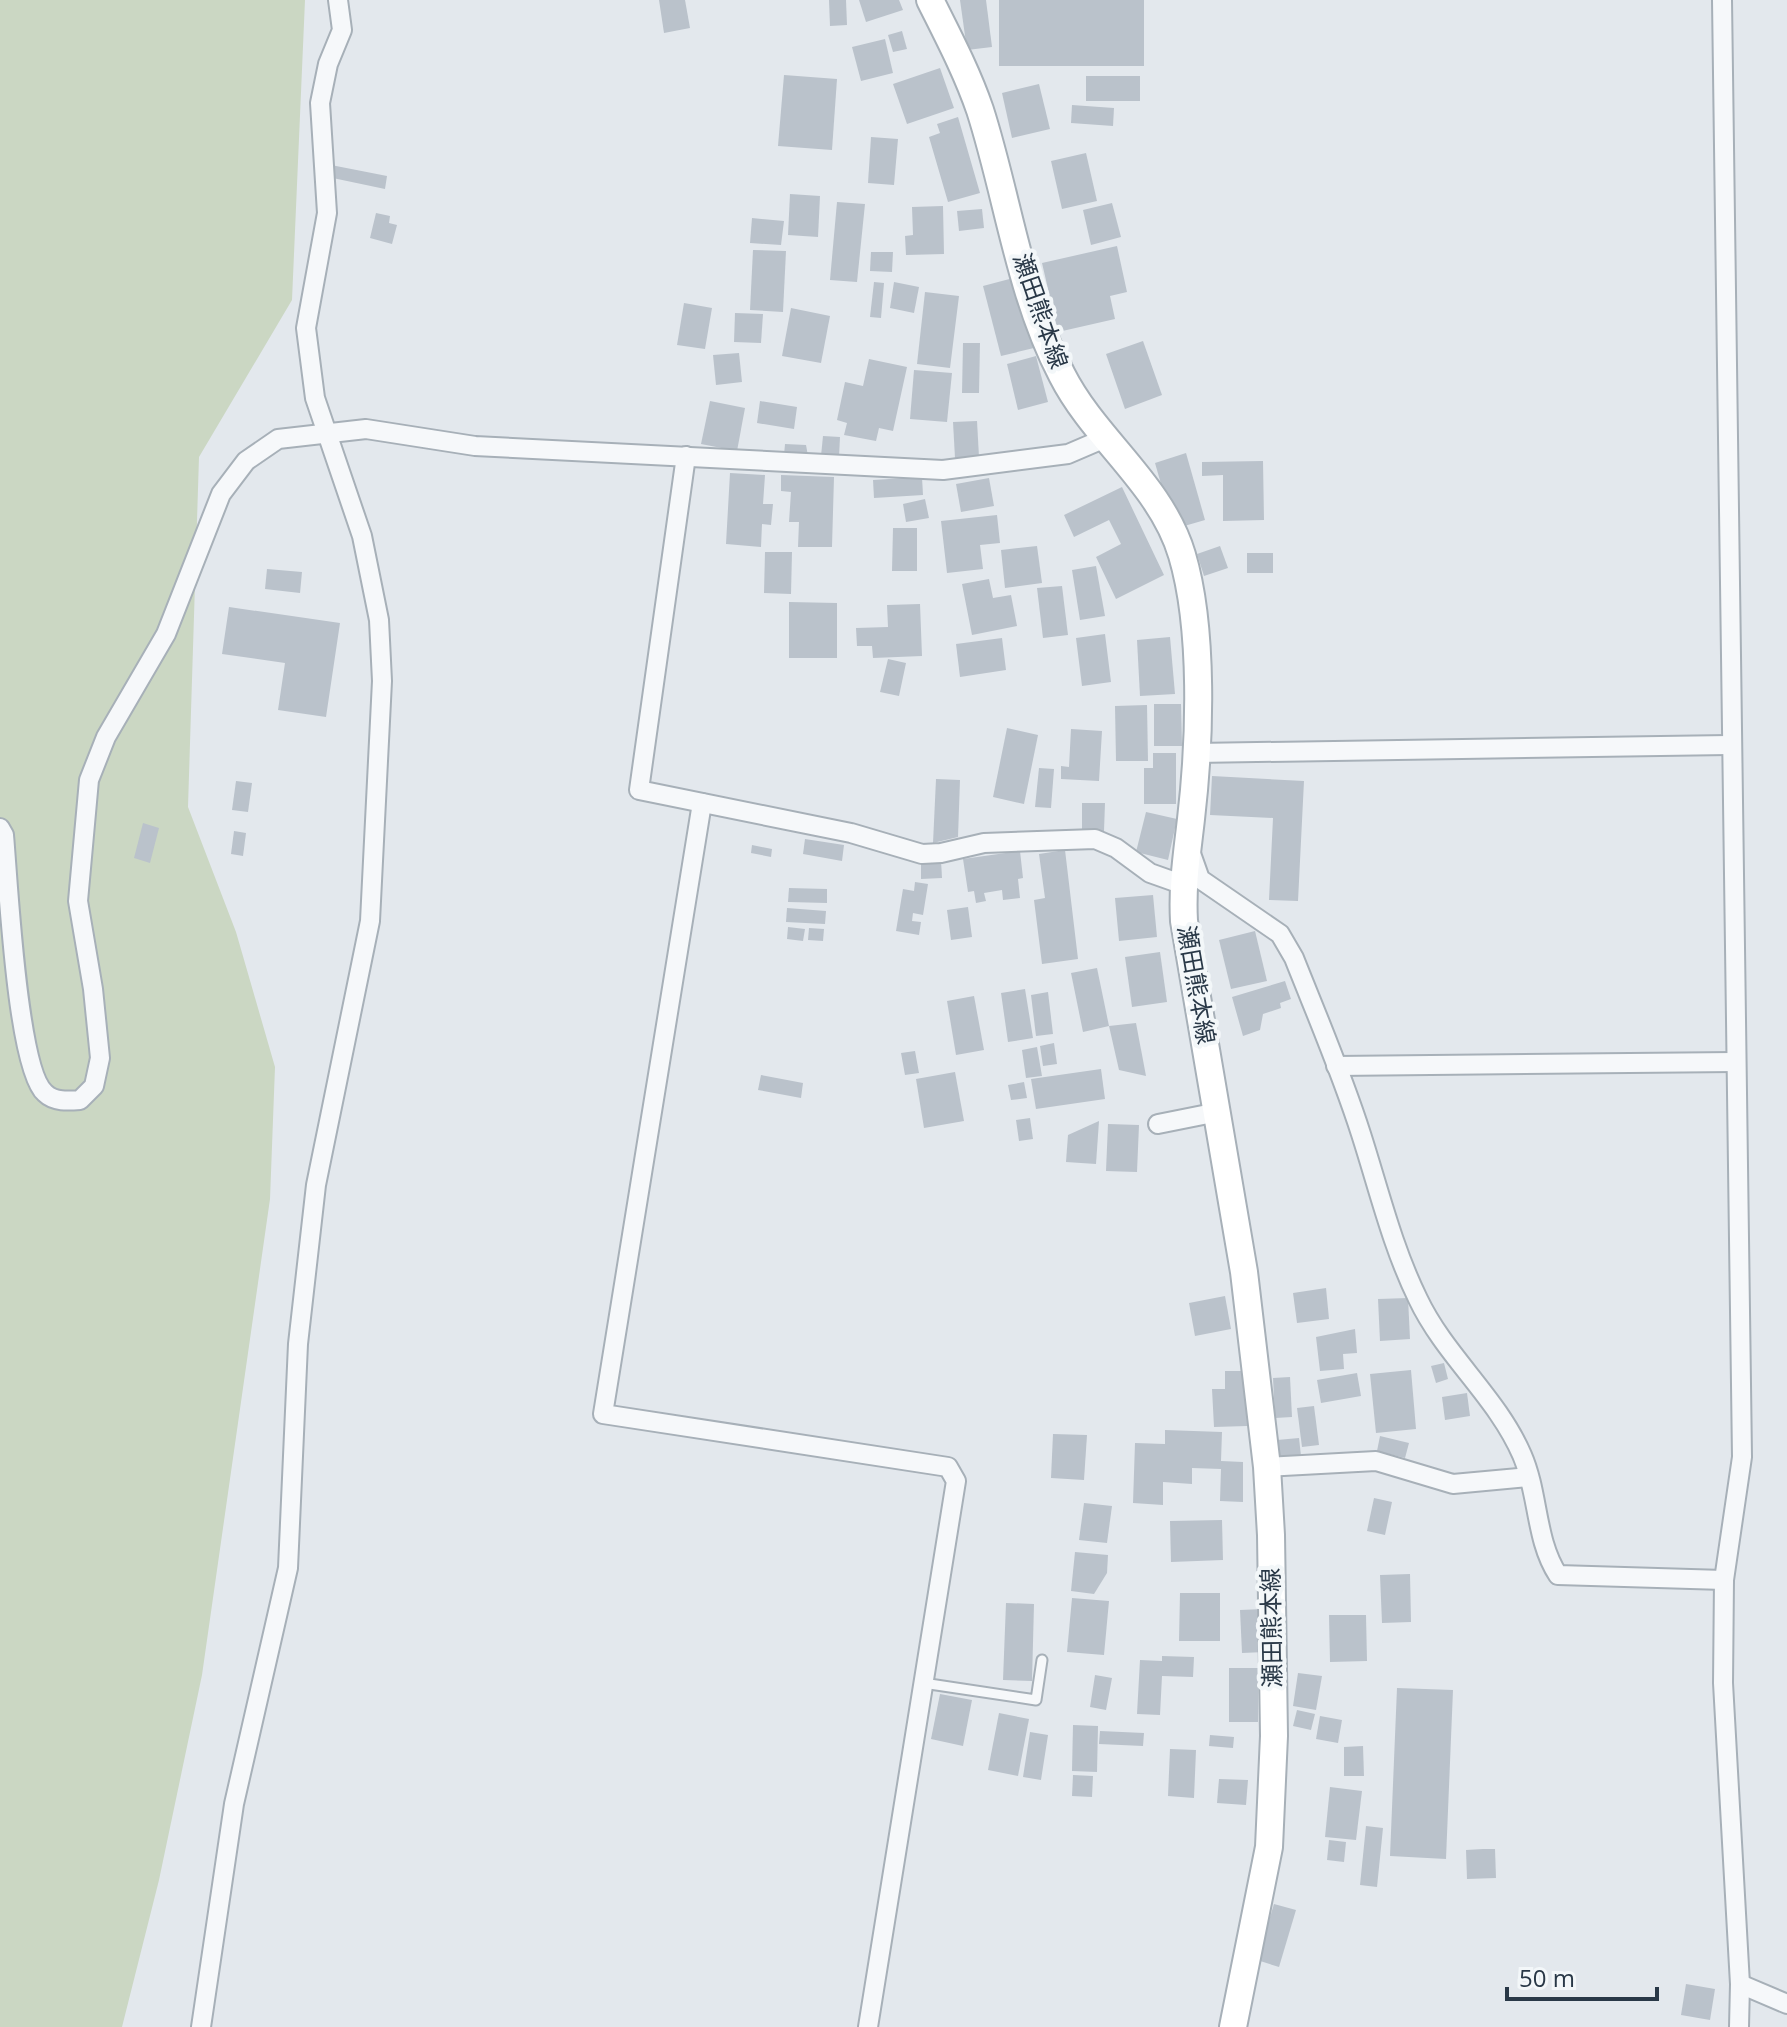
<svg xmlns="http://www.w3.org/2000/svg" width="1787" height="2027" font-family="'Open Sans','Noto Sans JP',sans-serif">
	<style>
		.green { fill: #cbd7c3 }
		.building { fill: #bac2cb }
		.lines { fill: none; stroke-linecap: round; stroke-linejoin: round }
		.lane-casing { stroke: #a7b0b8; stroke-width: 13 }
		.street-casing { stroke: #a7b0b8; stroke-width: 22 }
		.secondary-casing { stroke: #a7b0b8; stroke-width: 30 }
		.lane { stroke: #f6f8fa; stroke-width: 9 }
		.street { stroke: #f6f8fa; stroke-width: 18 }
		.secondary { stroke: #fff; stroke-width: 26 }
		.labels { text-anchor: middle; stroke-width: 8; stroke-linejoin: round; paint-order: stroke }
		.street-label { font-size: 24px; fill: #293847; stroke: #f3f7f9 }
	</style>
	<rect width="100%" height="100%" fill="#e3e8ed"/>
	<!-- green -->
	<polygon class="green" points="0,0 305,0 292,300 199,457 188,807 236,932 275,1067 270,1199 202,1675 159,1880 122,2027 0,2027"/>
	<!-- building -->
	<g class="building">
		<polygon points="659,0 685,0 690,28 664,33"/>
		<polygon points="829,0 846,0 847,25 830,26"/>
		<polygon points="859,0 899,0 903,10 866,22"/>
		<polygon points="960,0 986,0 992,47 967,50"/>
		<rect x="999" y="0" width="145" height="66"/>
		<polygon points="902,31 907,49 893,52 888,35"/>
		<polygon points="885,39 893,73 861,81 852,47"/>
		<polygon points="940,68 954,108 907,124 893,84"/>
		<polygon points="784,75 837,79 832,150 778,146"/>
		<rect x="1086" y="76" width="54" height="25"/>
		<polygon points="1039,84 1050,129 1012,138 1002,93"/>
		<polygon points="1072,105 1114,108 1113,126 1071,123"/>
		<polygon points="958,117 980,193 948,202 929,137 940,133 937,124"/>
		<polygon points="871,137 898,139 894,185 868,183"/>
		<polygon points="1086,153 1097,201 1062,209 1051,161"/>
		<polygon points="331,165 387,176 385,189 328,177"/>
		<polygon points="790,194 820,196 818,237 788,235"/>
		<polygon points="837,202 865,204 857,282 830,280"/>
		<polygon points="1112,203 1121,237 1091,245 1083,210"/>
		<polygon points="943,206 944,254 906,255 905,236 913,235 912,207"/>
		<polygon points="982,209 984,228 959,231 957,211"/>
		<polygon points="376,213 390,216 389,223 397,225 392,244 370,238"/>
		<polygon points="752,218 784,221 781,245 750,243"/>
		<polygon points="1117,246 1127,292 1110,296 1115,319 1058,332 1042,263"/>
		<polygon points="753,250 786,251 783,312 750,310"/>
		<polygon points="871,252 893,252 892,272 870,271"/>
		<polygon points="1017,277 1034,348 1001,356 983,286"/>
		<polygon points="874,282 884,283 881,318 870,317"/>
		<polygon points="894,282 919,287 914,313 890,308"/>
		<polygon points="925,292 959,296 950,368 917,364"/>
		<polygon points="684,303 712,308 705,349 677,345"/>
		<polygon points="791,308 830,316 821,363 782,356"/>
		<polygon points="735,313 763,314 761,343 734,342"/>
		<polygon points="1143,341 1162,395 1125,409 1106,354"/>
		<polygon points="963,343 980,343 979,393 962,393"/>
		<polygon points="739,353 742,382 716,385 713,355"/>
		<polygon points="1036,356 1048,402 1018,410 1007,364"/>
		<polygon points="869,359 907,367 893,431 879,428 876,441 844,435 847,423 837,420 845,382 863,386"/>
		<polygon points="914,370 952,373 947,422 910,419"/>
		<polygon points="710,401 745,408 737,451 701,444"/>
		<polygon points="760,401 797,407 794,429 757,423"/>
		<polygon points="977,421 979,457 955,458 953,422"/>
		<polygon points="823,436 840,437 839,457 821,456"/>
		<polygon points="785,444 806,445 808,456 784,455"/>
		<polygon points="1186,453 1205,520 1174,529 1155,463"/>
		<polygon points="1263,461 1264,520 1223,521 1223,475 1202,476 1202,462"/>
		<polygon points="730,473 765,475 763,504 773,504 771,525 762,524 761,547 726,544"/>
		<polygon points="781,475 834,477 832,547 798,547 799,522 789,522 791,492 781,491"/>
		<polygon points="922,477 923,495 874,498 873,480"/>
		<polygon points="989,478 994,506 961,512 956,484"/>
		<polygon points="1122,487 1164,575 1116,599 1096,557 1121,544 1109,520 1074,537 1064,515"/>
		<polygon points="925,499 929,518 906,522 903,504"/>
		<polygon points="997,515 1000,543 980,545 983,569 947,573 941,521"/>
		<polygon points="893,528 917,528 917,571 892,571"/>
		<polygon points="1037,546 1042,583 1005,588 1001,550"/>
		<polygon points="1220,546 1228,568 1204,576 1197,554"/>
		<polygon points="765,552 792,552 791,594 764,593"/>
		<rect x="1247" y="553" width="26" height="20"/>
		<polygon points="1096,566 1105,616 1080,620 1072,570"/>
		<polygon points="267,569 302,572 300,593 265,589"/>
		<polygon points="989,579 993,598 1011,595 1017,626 972,635 962,584"/>
		<polygon points="1062,586 1068,635 1043,638 1037,588"/>
		<polygon points="789,602 837,603 837,658 789,658"/>
		<polygon points="920,604 922,656 873,658 872,646 857,646 856,628 888,627 887,605"/>
		<polygon points="229,607 340,623 326,717 278,710 285,663 222,654"/>
		<polygon points="1105,634 1111,682 1082,686 1076,638"/>
		<polygon points="1170,637 1175,694 1140,696 1137,640"/>
		<polygon points="1002,638 1006,670 960,677 956,644"/>
		<polygon points="888,659 906,663 899,696 880,692"/>
		<polygon points="1154,704 1181,704 1182,746 1154,746"/>
		<polygon points="1147,705 1148,761 1116,761 1115,706"/>
		<polygon points="1007,728 1038,735 1024,804 993,797"/>
		<polygon points="1071,729 1102,731 1099,781 1061,779 1061,766 1069,767"/>
		<polygon points="1153,753 1176,753 1176,804 1144,804 1144,768 1153,768"/>
		<polygon points="1039,768 1054,769 1051,808 1035,807"/>
		<polygon points="1212,776 1304,781 1298,901 1269,900 1273,818 1210,815"/>
		<polygon points="936,779 960,780 958,837 933,843"/>
		<polygon points="236,781 252,783 248,812 232,810"/>
		<polygon points="1082,803 1105,803 1104,831 1082,831"/>
		<polygon points="1146,812 1177,819 1168,860 1136,852"/>
		<polygon points="143,823 159,828 150,863 134,858"/>
		<polygon points="234,831 246,833 243,856 231,854"/>
		<polygon points="805,839 844,845 842,861 803,854"/>
		<polygon points="752,845 772,849 771,857 751,853"/>
		<polygon points="1065,850 1078,959 1042,964 1034,900 1045,898 1039,854"/>
		<polygon points="1020,851 1023,878 1018,879 1020,898 1003,900 1002,890 984,893 986,901 976,903 974,891 968,892 963,859"/>
		<polygon points="921,860 941,860 942,878 921,879"/>
		<polygon points="915,882 928,884 923,915 913,913 912,921 921,922 919,935 896,931 903,889 914,891"/>
		<polygon points="789,888 827,889 827,903 788,902"/>
		<polygon points="1153,895 1157,937 1119,941 1115,898"/>
		<polygon points="968,907 972,937 951,940 947,910"/>
		<polygon points="787,908 826,911 825,924 786,922"/>
		<polygon points="788,927 805,929 803,941 787,939"/>
		<polygon points="809,928 824,929 823,941 808,940"/>
		<polygon points="1255,931 1267,981 1231,989 1219,940"/>
		<polygon points="1160,952 1167,1002 1132,1007 1125,957"/>
		<polygon points="1097,968 1109,1026 1083,1032 1071,973"/>
		<polygon points="1285,981 1291,999 1280,1003 1281,1008 1263,1014 1260,1030 1243,1036 1232,997"/>
		<polygon points="1025,989 1033,1038 1008,1042 1001,993"/>
		<polygon points="1048,992 1053,1034 1036,1036 1031,995"/>
		<polygon points="974,996 984,1050 956,1055 947,1001"/>
		<polygon points="1136,1023 1146,1076 1119,1070 1109,1026"/>
		<polygon points="1054,1043 1057,1064 1043,1066 1040,1046"/>
		<polygon points="1037,1047 1042,1076 1026,1078 1022,1050"/>
		<polygon points="915,1051 919,1073 905,1075 901,1053"/>
		<polygon points="1101,1069 1105,1099 1036,1109 1031,1079"/>
		<polygon points="955,1072 964,1121 924,1128 916,1079"/>
		<polygon points="761,1075 803,1083 801,1098 758,1090"/>
		<polygon points="1024,1082 1027,1098 1011,1100 1008,1085"/>
		<polygon points="1030,1118 1033,1139 1019,1141 1016,1120"/>
		<polygon points="1099,1121 1096,1164 1066,1162 1068,1135"/>
		<polygon points="1108,1124 1139,1125 1137,1172 1106,1171"/>
		<polygon points="1326,1288 1329,1319 1297,1323 1293,1293"/>
		<polygon points="1225,1296 1231,1329 1195,1336 1189,1303"/>
		<polygon points="1408,1298 1410,1339 1380,1341 1378,1299"/>
		<polygon points="1355,1329 1357,1353 1343,1354 1344,1369 1320,1371 1316,1337"/>
		<polygon points="1444,1363 1448,1379 1436,1383 1431,1366"/>
		<polygon points="1411,1370 1416,1429 1376,1433 1370,1374"/>
		<polygon points="1225,1371 1246,1371 1247,1426 1214,1427 1212,1389 1225,1389"/>
		<polygon points="1357,1373 1361,1396 1321,1403 1317,1380"/>
		<polygon points="1290,1377 1292,1417 1275,1418 1273,1378"/>
		<polygon points="1467,1393 1470,1416 1445,1420 1442,1397"/>
		<polygon points="1314,1406 1319,1445 1302,1447 1297,1408"/>
		<polygon points="1165,1430 1222,1432 1221,1461 1243,1462 1243,1502 1220,1501 1221,1469 1192,1468 1192,1484 1163,1482 1163,1505 1133,1503 1135,1443 1165,1444"/>
		<polygon points="1053,1434 1087,1435 1084,1480 1051,1478"/>
		<polygon points="1380,1436 1409,1443 1405,1458 1377,1451"/>
		<polygon points="1299,1438 1301,1456 1278,1458 1277,1440"/>
		<polygon points="1374,1498 1392,1502 1385,1535 1367,1531"/>
		<polygon points="1084,1503 1112,1506 1107,1543 1079,1540"/>
		<polygon points="1222,1520 1223,1560 1171,1562 1170,1521"/>
		<polygon points="1075,1552 1108,1555 1107,1573 1094,1594 1071,1591"/>
		<polygon points="1410,1574 1411,1622 1382,1623 1380,1575"/>
		<polygon points="1180,1593 1220,1593 1220,1641 1179,1641"/>
		<polygon points="1072,1598 1109,1601 1104,1655 1067,1652"/>
		<polygon points="1006,1603 1034,1604 1032,1681 1003,1680"/>
		<polygon points="1264,1609 1265,1652 1242,1653 1240,1610"/>
		<polygon points="1329,1615 1366,1615 1367,1661 1330,1662"/>
		<polygon points="1162,1656 1194,1657 1193,1677 1162,1676 1160,1715 1137,1714 1140,1660 1162,1661"/>
		<rect x="1229" y="1668" width="29" height="54"/>
		<polygon points="1298,1673 1322,1676 1316,1710 1293,1706"/>
		<polygon points="1095,1675 1112,1678 1106,1710 1090,1707"/>
		<polygon points="1397,1688 1453,1690 1446,1859 1390,1856"/>
		<polygon points="940,1694 972,1700 963,1746 931,1739"/>
		<polygon points="1297,1710 1315,1714 1311,1730 1293,1726"/>
		<polygon points="999,1713 1029,1719 1018,1776 988,1770"/>
		<polygon points="1320,1716 1342,1720 1338,1743 1316,1739"/>
		<polygon points="1073,1725 1098,1726 1097,1772 1072,1771"/>
		<polygon points="1100,1731 1144,1733 1143,1746 1099,1744"/>
		<polygon points="1030,1732 1048,1735 1041,1780 1023,1777"/>
		<polygon points="1210,1735 1234,1737 1233,1748 1209,1746"/>
		<polygon points="1363,1746 1364,1776 1344,1776 1344,1747"/>
		<polygon points="1170,1749 1196,1750 1194,1798 1168,1796"/>
		<polygon points="1073,1775 1093,1776 1092,1797 1072,1796"/>
		<polygon points="1219,1779 1248,1780 1246,1805 1217,1803"/>
		<polygon points="1330,1787 1362,1791 1356,1840 1325,1837"/>
		<polygon points="1366,1826 1383,1828 1377,1887 1360,1885"/>
		<polygon points="1329,1840 1346,1842 1344,1862 1327,1860"/>
		<polygon points="1483,1849 1495,1849 1496,1878 1467,1879 1466,1850"/>
		<polygon points="1274,1904 1296,1910 1279,1967 1257,1960"/>
		<polygon points="1686,1984 1715,1989 1710,2020 1681,2015"/>
	</g>
	<g class="lines">
		<defs>
			<polyline id="lane" points="923,1683 1036,1700 1042,1660"/>
			<g id="street">
				<polyline points="1722,0 1742,1457 1724,1580 1723,1683 1740,1984 1739,2027"/>
				<polyline points="686,456 639,790 851,833 922,854 941,853 984,843 1095,839 1116,848 1150,873 1181,884"/>
				<polyline points="1196,753 1729,745"/>
				<polyline points="702,803 603,1414 948,1467 956,1481 868,2027"/>
				<path d="M0,828L4,835C8,879 17,1069 45,1093C54,1102 68,1101 80,1100L94,1086L100,1058L93,989L78,901L89,780L106,737L166,634L221,494L246,461L278,439L366,429L475,446L943,470L1068,454L1103,439"/>
				<path d="M1189,848L1200,879L1280,934L1294,958C1317,1016 1342,1074 1361,1134C1379,1190 1392,1246 1418,1299C1445,1356 1497,1397 1522,1455C1539,1494 1535,1540 1558,1575L1724,1580"/>
				<polyline points="1336,1066 1735,1062"/>
				<polyline points="1158,1124 1218,1112"/>
				<polyline points="1267,1467 1376,1461 1453,1484 1528,1477"/>
				<polyline points="1740,1984 1787,2004"/>
				<polyline points="201,2027 234,1804 288,1568 298,1344 316,1185 370,921 382,681 379,620 362,536 315,398 306,328 327,213 320,103 328,64 342,30 338,0"/>
			</g>
			<path id="secondary" d="M930,0C948,36 967,72 980,110C1008,197 1019,293 1062,375C1095,440 1161,484 1182,555C1204,629 1200,742 1191,819C1187,854 1182,885 1184,921L1244,1272L1267,1467L1271,1535L1274,1736L1269,1847L1233,2027"/>
		</defs>
		<!-- lane casing -->
		<use href="#lane" class="lane-casing"/>
		<!-- street casing -->
		<use href="#street" class="street-casing"/>
		<!-- secondary casing -->
		<use href="#secondary" class="secondary-casing"/>
		<!-- lane -->
		<use href="#lane" class="lane"/>
		<!-- street -->
		<use href="#street" class="street"/>
		<!-- secondary -->
		<use href="#secondary" class="secondary"/>
	</g>
	<g class="labels">
		<!-- street labels -->
		<g class="street-label">
			<text transform="translate(1040 311) rotate(71)" y="8">瀬田熊本線</text>
			<text transform="translate(1196 985) rotate(80)" y="8">瀬田熊本線</text>
			<text transform="translate(1272 1628) rotate(-91)" y="8">瀬田熊本線</text>
		</g>
	</g>
	<!-- scale -->
	<path d="M1507 1987v12h150v-12" fill="none" stroke="#293847" stroke-width="4"/>
	<text x="1519" y="1987" font-size="24" fill="#293847" stroke="#f3f7f9" stroke-width="6" paint-order="stroke">50 m</text>
</svg>
